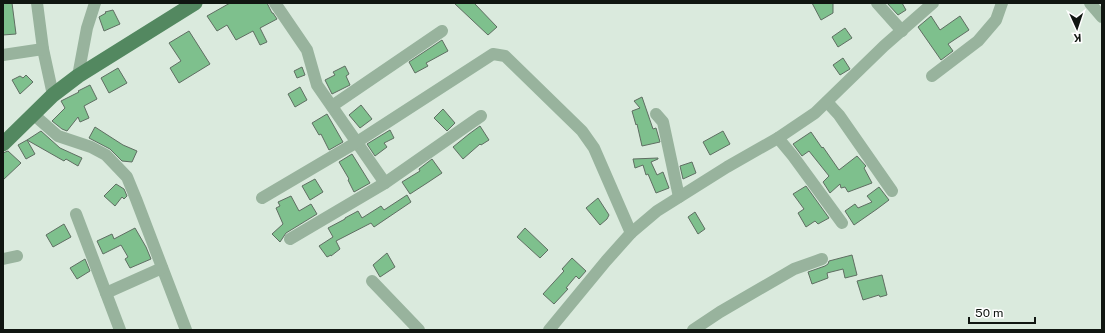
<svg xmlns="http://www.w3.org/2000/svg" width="1105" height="333" font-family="'Public Sans',sans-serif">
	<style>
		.building { fill: #7ec08d; stroke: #5f6e62 }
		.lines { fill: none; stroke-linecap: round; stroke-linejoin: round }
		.minor { stroke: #98b39d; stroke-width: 12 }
		.major { stroke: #538860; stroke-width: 15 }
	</style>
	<rect width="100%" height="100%" fill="#daeadd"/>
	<!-- building -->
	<g class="building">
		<polygon points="3,3 12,3 16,34 3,35"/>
		<polygon points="230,3 267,3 272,13 273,13 277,19 260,28 267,42 260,45 253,31 236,40 227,25 217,31 207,16"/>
		<polygon points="454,3 474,3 497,27 488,35"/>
		<polygon points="812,3 833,3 833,13 821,20"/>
		<polygon points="887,3 902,3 906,10 898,15"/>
		<polygon points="113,10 120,24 104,31 99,17 106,13 105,12"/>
		<polygon points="931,16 940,30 960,16 969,30 948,44 953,51 941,60 918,27"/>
		<polygon points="845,28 852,38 838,47 832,37"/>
		<polygon points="189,31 210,64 179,83 170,68 181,61 169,43"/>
		<polygon points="442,40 448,51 426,63 428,66 415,73 409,62"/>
		<polygon points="843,58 850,69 840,75 833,65"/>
		<polygon points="345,66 349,74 346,76 350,85 332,94 325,80 335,75 333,72"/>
		<polygon points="302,67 305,75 297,78 294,71"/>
		<polygon points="118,68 127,83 109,93 101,78"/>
		<polygon points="26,75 33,82 20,94 12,80 20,76 23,78"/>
		<polygon points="90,85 97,99 84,106 89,118 80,122 78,117 67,131 62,129 52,121 65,108 61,101 79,92 78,91"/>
		<polygon points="300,87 307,100 295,107 288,94"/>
		<polygon points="642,97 653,129 656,128 660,142 642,146 637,124 636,125 632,111 640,108 634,101"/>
		<polygon points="361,105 372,119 360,128 349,115"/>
		<polygon points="443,109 455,123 447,131 434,118"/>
		<polygon points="327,114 343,142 329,150 321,134 319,135 312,123"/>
		<polygon points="480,126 489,140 481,145 480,144 463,159 453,147 469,134"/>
		<polygon points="95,127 123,145 137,151 132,162 122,161 110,149 89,138"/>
		<polygon points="390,130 394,138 384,143 387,147 375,156 367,144"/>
		<polygon points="41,131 60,148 82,158 78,166 66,159 64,161 27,140"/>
		<polygon points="723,131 730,144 710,155 703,142"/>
		<polygon points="811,132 822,148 823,147 839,170 857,156 866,166 864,168 872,183 848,192 845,187 841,188 840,184 830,193 823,182 829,176 809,151 802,156 793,144"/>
		<polygon points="27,140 35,154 26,159 18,145"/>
		<polygon points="8,151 21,163 3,180 3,153"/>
		<polygon points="352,154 370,183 354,192 348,180 349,179 339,162"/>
		<polygon points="658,158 658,159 651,162 657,175 663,172 669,188 656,193 648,174 646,175 643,165 635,168 633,159"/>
		<polygon points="432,159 442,173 427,183 410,194 402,182 420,171 419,169"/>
		<polygon points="692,162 696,173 683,179 680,166"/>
		<polygon points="315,179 323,192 310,200 302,186"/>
		<polygon points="116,184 124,189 127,196 124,199 122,197 115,206 104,196"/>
		<polygon points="806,186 829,218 818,224 815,221 806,227 798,213 804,209 793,194"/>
		<polygon points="879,187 889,200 877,209 854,225 845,211 855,204 858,208 872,202 867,196"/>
		<polygon points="407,195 411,202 374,227 371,223 336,241 340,249 331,256 331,255 327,257 319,246 333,237 328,228 345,219 345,218 358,211 362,218 381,206 384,210"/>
		<polygon points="291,196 299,211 311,204 317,214 286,233 280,242 272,234 283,224 276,208 280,206 278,202"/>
		<polygon points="598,198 609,215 607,219 600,225 586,208"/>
		<polygon points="695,212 705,229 698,234 688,217"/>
		<polygon points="64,224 71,237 53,247 46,235"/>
		<polygon points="135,228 146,247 151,259 130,268 125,259 128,257 121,245 103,254 97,241 112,234 114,239"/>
		<polygon points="525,228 548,250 540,258 517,237"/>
		<polygon points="387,253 395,267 380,277 373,265"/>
		<polygon points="852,255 857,275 845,278 843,269 827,273 828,278 812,284 808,272 825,266 828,264 829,261"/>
		<polygon points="572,258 586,271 579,279 576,276 566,288 568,289 554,304 543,294 564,271 562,269"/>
		<polygon points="85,259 90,271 77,279 70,268"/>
		<polygon points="882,275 887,295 880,297 879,295 863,300 857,281"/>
	</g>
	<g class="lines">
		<!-- minor -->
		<g class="minor">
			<polyline points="37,3 43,49 53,95"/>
			<polyline points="275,3 307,50 317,85 385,183"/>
			<polyline points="877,3 902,31"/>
			<polyline points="1090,3 1102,17"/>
			<polyline points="3,55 43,49"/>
			<polyline points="78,76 87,28 95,3"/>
			<polyline points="932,76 978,41 996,20 1002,3"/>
			<polyline points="827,102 839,115 892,191"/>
			<polyline points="332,106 442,31"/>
			<polyline points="33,114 58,136 91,147 106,155 127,177 136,199 186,330"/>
			<polyline points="656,114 663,122 679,197"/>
			<polyline points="778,138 793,156 842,223"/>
			<polyline points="262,198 357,142 493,54 505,56 582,131 594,148 631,233"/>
			<polyline points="76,214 120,330"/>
			<polyline points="290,239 385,183 481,116"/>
			<polyline points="3,259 17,256"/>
			<polyline points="372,281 419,330"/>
			<polyline points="106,293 162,268"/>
			<polyline points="549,330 606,261 631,233 657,211 727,167 778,138 815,113 884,46 933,3"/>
			<polyline points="693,330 720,312 794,269 822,259"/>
		</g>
		<!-- major -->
		<polyline class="major" points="3,144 53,95 78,76 195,3"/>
	</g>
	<!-- border -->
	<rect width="1105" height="333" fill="none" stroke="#101611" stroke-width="8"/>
	<!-- north arrow -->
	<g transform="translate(1077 28) rotate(177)" stroke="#ffffff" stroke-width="3" paint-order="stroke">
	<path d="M0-3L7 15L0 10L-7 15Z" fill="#101611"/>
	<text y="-6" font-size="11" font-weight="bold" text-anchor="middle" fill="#101611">K</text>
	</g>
	<!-- scale -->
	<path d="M969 317v6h66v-6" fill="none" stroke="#101611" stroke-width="2"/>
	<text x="975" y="317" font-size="12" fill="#101611" stroke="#ffffff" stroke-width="3" paint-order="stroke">50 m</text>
</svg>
